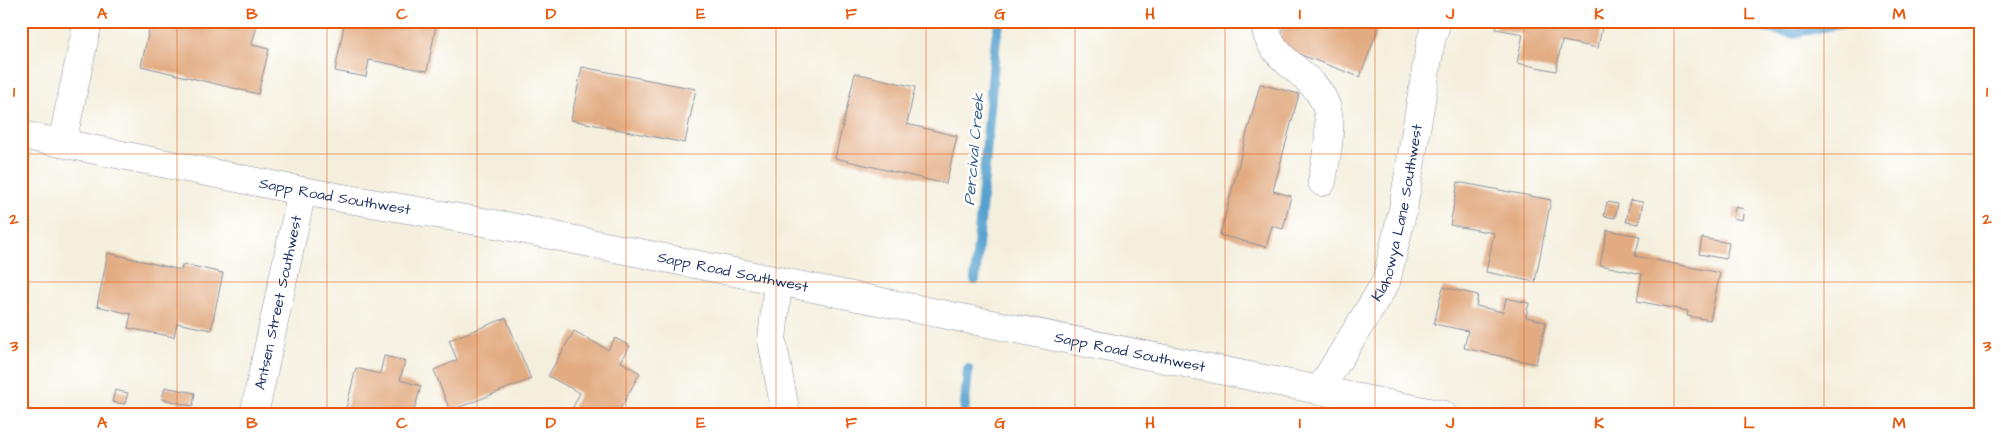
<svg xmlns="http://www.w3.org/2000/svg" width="2001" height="436" font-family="'Architects Daughter',sans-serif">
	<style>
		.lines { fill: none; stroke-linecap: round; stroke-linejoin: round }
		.stream { stroke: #56a1ce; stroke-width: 10 }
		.building { fill: #e2ab81 }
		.minor-casing { stroke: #888f9e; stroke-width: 29 }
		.minor { stroke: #fff; stroke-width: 28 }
		.grid { fill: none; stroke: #e8590c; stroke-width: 1; stroke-opacity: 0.55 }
		.labels { text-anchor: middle; stroke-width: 5; stroke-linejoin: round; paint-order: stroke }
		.street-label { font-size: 15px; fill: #1b2f5e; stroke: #fff }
		.water-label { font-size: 16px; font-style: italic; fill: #335d8b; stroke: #fff }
		.neatline { fill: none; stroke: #e8590c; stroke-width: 2 }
		.grid-label { font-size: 16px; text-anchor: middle; font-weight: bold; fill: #e8590c }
	</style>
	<rect width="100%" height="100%" fill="#fff"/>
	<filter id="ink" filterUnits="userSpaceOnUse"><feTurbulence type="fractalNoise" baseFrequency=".02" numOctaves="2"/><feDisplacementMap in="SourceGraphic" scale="10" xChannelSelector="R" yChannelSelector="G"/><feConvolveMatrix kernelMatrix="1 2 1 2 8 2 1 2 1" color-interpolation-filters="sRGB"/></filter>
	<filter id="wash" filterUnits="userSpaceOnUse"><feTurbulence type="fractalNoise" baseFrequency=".0096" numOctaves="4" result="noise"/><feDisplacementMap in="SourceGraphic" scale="20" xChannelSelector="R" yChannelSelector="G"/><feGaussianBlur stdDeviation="1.12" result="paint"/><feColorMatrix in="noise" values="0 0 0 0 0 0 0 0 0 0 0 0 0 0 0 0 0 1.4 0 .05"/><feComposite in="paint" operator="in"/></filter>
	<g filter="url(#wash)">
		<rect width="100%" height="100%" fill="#f4efdd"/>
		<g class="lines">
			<!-- stream -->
			<g class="stream">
				<polyline points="1733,21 1792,33 1855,21"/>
				<polyline points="975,280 996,38 1000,21"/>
				<polyline points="964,415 968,369"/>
			</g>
		</g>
		<g id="blocks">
			<!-- building -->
			<g class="building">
				<polygon points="151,21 258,21 252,45 269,49 258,94 141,66"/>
				<polygon points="345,21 437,21 427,71 369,60 366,77 335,71"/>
				<polygon points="1286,21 1381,21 1360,77 1277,46"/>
				<polygon points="1498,21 1603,21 1598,48 1562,41 1556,71 1517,63 1523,34 1496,29"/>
				<polygon points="1796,21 1813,21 1812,26"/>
				<polygon points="582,67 696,89 685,143 571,120"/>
				<polygon points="855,73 915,87 907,124 957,136 946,184 835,158"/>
				<polygon points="1260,84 1299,94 1273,191 1291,196 1283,229 1272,226 1266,247 1220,235"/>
				<polygon points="1458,182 1551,200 1535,282 1486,272 1494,233 1450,225"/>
				<polygon points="1630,200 1643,202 1639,224 1626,222"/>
				<polygon points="1607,202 1618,204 1615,218 1604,216"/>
				<polygon points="1735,207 1744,209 1742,220 1733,218"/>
				<polygon points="1607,230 1640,236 1635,256 1720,273 1710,320 1687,316 1688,311 1637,301 1642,274 1600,265"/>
				<polygon points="1702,238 1729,243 1726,259 1699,254"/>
				<polygon points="108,253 181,270 183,264 223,273 211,330 177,323 174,337 128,328 131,314 97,306"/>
				<polygon points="1443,287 1478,295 1476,306 1503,312 1506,298 1529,303 1526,317 1546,322 1536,364 1464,348 1468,331 1434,324"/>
				<polygon points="506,318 531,379 450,411 434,370 457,360 449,340"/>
				<polygon points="574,331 608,350 615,338 630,346 621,362 640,373 617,415 587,415 573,407 580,393 548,376"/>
				<polygon points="384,356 405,361 400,380 421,386 413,415 350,415 345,413 356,368 380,374"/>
				<polygon points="165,387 195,393 193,406 162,399"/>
				<polygon points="115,390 128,393 125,404 112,402"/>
				<polygon points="694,411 695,415 681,415 681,414"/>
			</g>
		</g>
	</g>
	<g filter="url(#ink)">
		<use href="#blocks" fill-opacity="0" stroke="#888f9e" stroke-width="1"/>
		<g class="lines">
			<defs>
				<g id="minor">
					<path d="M1265,21C1265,62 1318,72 1327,109C1333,132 1325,160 1322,182"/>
					<path id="s1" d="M21,135L302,191L506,226L1443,415"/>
					<polyline points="62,143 88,21"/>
					<polyline points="778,281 772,340 786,415"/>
					<path id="s2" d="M1319,391L1386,282L1403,209L1431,40L1437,21"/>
					<path id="s3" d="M254,415L302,191"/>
				</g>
			</defs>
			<!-- minor casing -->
			<use href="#minor" class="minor-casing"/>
			<!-- minor -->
			<use href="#minor" class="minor"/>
		</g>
	</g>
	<!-- grid -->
	<path class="grid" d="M177,21V415M327,21V415M477,21V415M626,21V415M776,21V415M926,21V415M1075,21V415M1225,21V415M1375,21V415M1524,21V415M1674,21V415M1824,21V415M21,154H1980M21,282H1980"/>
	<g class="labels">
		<!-- street labels -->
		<g class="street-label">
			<text dy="5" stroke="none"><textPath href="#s1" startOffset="320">Sapp Road Southwest</textPath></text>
			<text dy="5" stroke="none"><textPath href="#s2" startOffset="198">Klahowya Lane Southwest</textPath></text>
			<text dy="5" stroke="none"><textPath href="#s1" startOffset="725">Sapp Road Southwest</textPath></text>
			<text dy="5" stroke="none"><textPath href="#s3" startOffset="115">Antsen Street Southwest</textPath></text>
			<text dy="5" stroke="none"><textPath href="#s1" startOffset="1130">Sapp Road Southwest</textPath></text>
		</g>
		<!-- water labels -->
		<g class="water-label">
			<text transform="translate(973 149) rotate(-85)" y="6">Percival Creek</text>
		</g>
	</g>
	<!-- margin -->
	<rect width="2001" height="436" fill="none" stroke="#fff" stroke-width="55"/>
	<rect x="28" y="28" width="1946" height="380" class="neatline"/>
	<g class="grid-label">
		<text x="102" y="19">A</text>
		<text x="252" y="19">B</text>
		<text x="402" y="19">C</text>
		<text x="551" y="19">D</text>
		<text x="701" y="19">E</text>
		<text x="851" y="19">F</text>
		<text x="1000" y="19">G</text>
		<text x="1150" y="19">H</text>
		<text x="1300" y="19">I</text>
		<text x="1450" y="19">J</text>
		<text x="1599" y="19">K</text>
		<text x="1749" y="19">L</text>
		<text x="1899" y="19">M</text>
		<text x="14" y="97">1</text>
		<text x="1987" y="97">1</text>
		<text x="14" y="224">2</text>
		<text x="1987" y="224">2</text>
		<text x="14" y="351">3</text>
		<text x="1987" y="351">3</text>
		<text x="102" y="428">A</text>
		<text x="252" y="428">B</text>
		<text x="402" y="428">C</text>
		<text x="551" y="428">D</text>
		<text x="701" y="428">E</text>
		<text x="851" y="428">F</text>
		<text x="1000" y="428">G</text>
		<text x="1150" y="428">H</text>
		<text x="1300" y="428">I</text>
		<text x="1450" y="428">J</text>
		<text x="1599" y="428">K</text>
		<text x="1749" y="428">L</text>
		<text x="1899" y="428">M</text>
	</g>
</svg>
